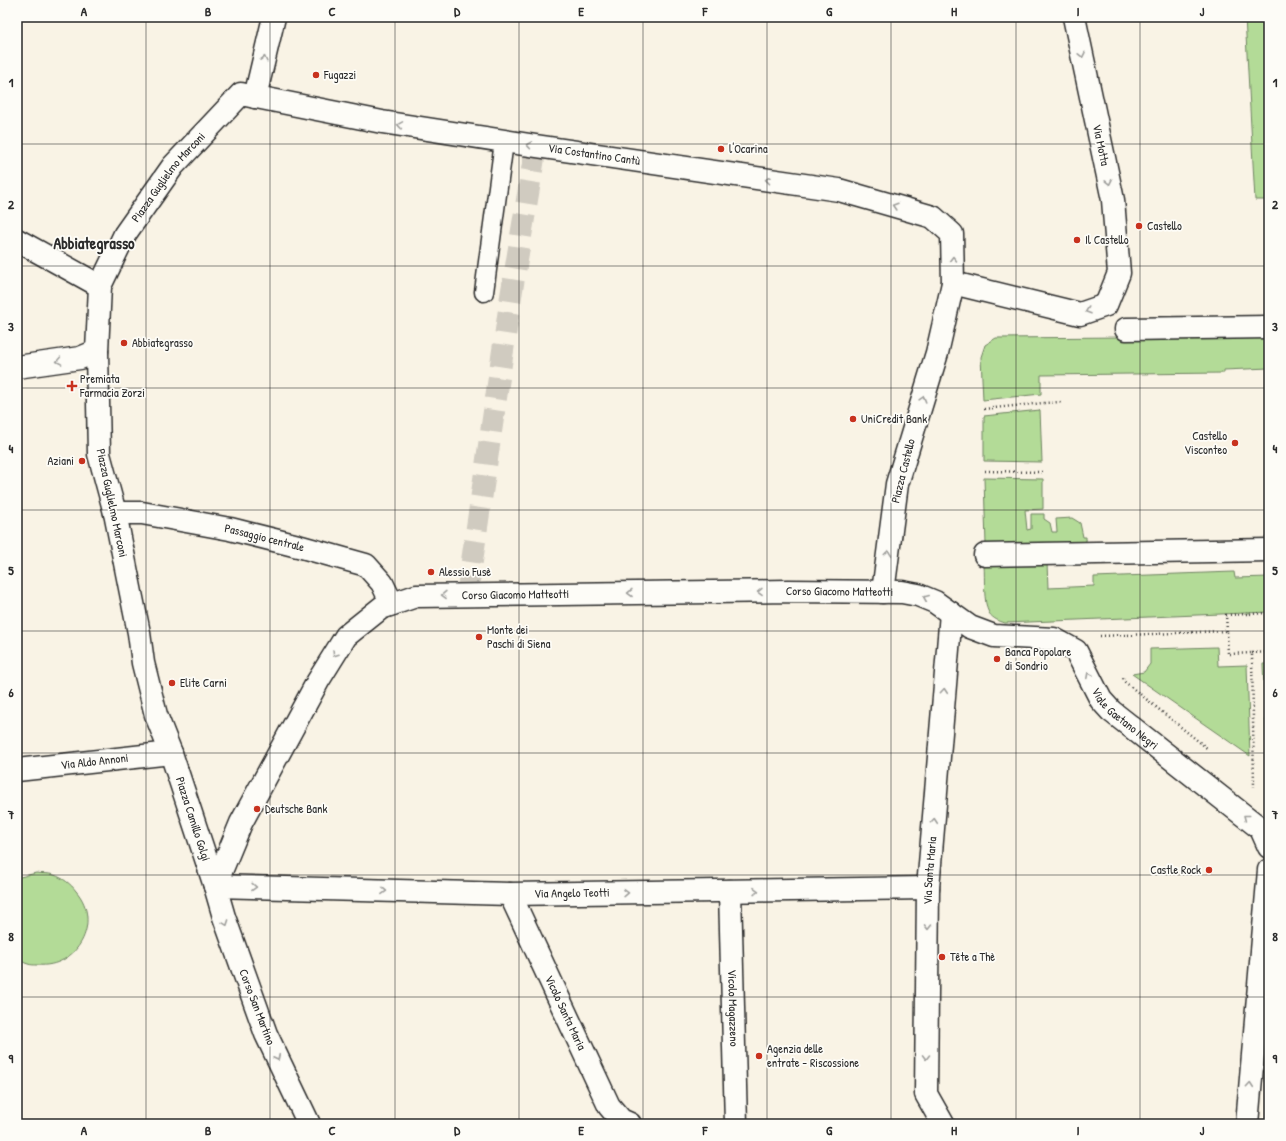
<svg xmlns="http://www.w3.org/2000/svg" width="1286" height="1141" font-family="'Patrick Hand',sans-serif">
	<style>
		.green { fill: #b3db97; stroke: #6f8361 }
		.lines { fill: none; stroke-linecap: round; stroke-linejoin: round }
		.street-tunnel { stroke: #d0cbc0; stroke-width: 22; stroke-dasharray: 22 11; stroke-linecap: butt }
		.lane-casing { stroke: #2b2b2b; stroke-width: 21 }
		.street-casing { stroke: #2b2b2b; stroke-width: 25 }
		.path { stroke: #2b2b2b; stroke-width: 2.5; stroke-dasharray: 1 3; stroke-linecap: butt }
		.lane { stroke: #fdfcf7; stroke-width: 18 }
		.street { stroke: #fdfcf7; stroke-width: 22 }
		.oneway { stroke: #9e9e9b }
		.grid { fill: none; stroke: #2b2b2b; stroke-width: 1; stroke-opacity: 0.55 }
		.poi-dot { fill: #c8321e; stroke: #fdfcf7; stroke-width: 1.5 }
		.labels { text-anchor: middle; stroke-width: 3.5; stroke-linejoin: round; paint-order: stroke }
		.poi-label { font-size: 12px; fill: #2b2b2b; stroke: #fdfcf7; text-anchor: start }
		.street-label { font-size: 12px; fill: #2b2b2b; stroke: #fdfcf7 }
		.district-label { font-size: 16px; font-weight: bold; fill: #2b2b2b; stroke: #fdfcf7 }
		.neatline { fill: none; stroke: #2b2b2b; stroke-width: 1.5 }
		.grid-label { font-size: 13px; text-anchor: middle; font-weight: bold; fill: #2b2b2b }
	</style>
	<rect width="100%" height="100%" fill="#f9f3e5"/>
	<filter id="ink" filterUnits="userSpaceOnUse"><feTurbulence type="fractalNoise" baseFrequency=".025" numOctaves="2"/><feDisplacementMap in="SourceGraphic" scale="8" xChannelSelector="R" yChannelSelector="G"/><feConvolveMatrix kernelMatrix="1 2 1 2 8 2 1 2 1" color-interpolation-filters="sRGB"/></filter>
	<g filter="url(#ink)">
		<!-- green -->
		<g class="green">
			<polygon points="1245,17 1269,17 1269,200 1255,200"/>
			<polygon points="1269,334 1269,368 1224,370 1224,373 1041,375 1041,394 983,400 981,357 985,345 996,338 1127,337"/>
			<polygon points="1040,410 1042,462 984,461 984,416"/>
			<polygon points="984,478 1043,479 1043,509 1025,510 1027,530 1031,529 1031,514 1044,514 1044,519 1050,523 1052,532 1057,532 1056,519 1072,518 1080,523 1083,537 1086,537 1086,542 986,545"/>
			<path d="M1047,563L1048,588L1094,586V577L1234,572L1235,578L1269,577V612L1005,623C999,621 993,619 989,613C983,602 985,578 984,565Z"/>
			<polygon points="1217,647 1218,666 1247,665 1250,756 1132,674 1144,672 1150,664 1150,649"/>
			<polygon points="1263,664 1269,664 1269,756 1267,756"/>
			<path d="M36,873C41,874 49,873 54,875C63,878 71,884 76,891C103,922 77,969 37,965C34,965 31,965 28,964C24,963 20,960 17,959V880L20,877Z"/>
		</g>
		<g class="lines">
			<!-- street-tunnel -->
			<polyline class="street-tunnel" points="467,595 511,296 536,146"/>
			<defs>
				<polyline id="lane" points="484,292 504,142"/>
				<g id="street">
					<polyline points="255,97 274,17"/>
					<polyline points="17,240 100,286"/>
					<polyline points="953,283 1080,314 1106,305 1119,273 1113,200 1074,17"/>
					<polyline points="1126,329 1269,327"/>
					<polyline points="17,367 80,358 97,351"/>
					<path id="s1" d="M115,513H142L230,529L298,546L366,565L382,583L392,604"/>
					<polyline points="985,555 1269,550"/>
					<path id="s2" d="M17,770L171,753"/>
					<path id="s3" d="M215,886L241,823L318,681L346,636L381,608L416,596L788,591L902,592L918,595L935,602L970,627L994,636L1054,639L1076,651L1101,700L1111,711L1261,829L1269,847"/>
					<path id="s4" d="M215,886L510,894L928,888"/>
					<path id="s5" d="M730,891L736,1124"/>
					<path id="s6" d="M510,894L609,1106L621,1120L630,1124"/>
					<path id="s7" d="M309,1124L266,1034L224,917L215,886L171,753L156,715L143,663L139,633L115,513L99,454L97,351L100,286L125,234L173,166L241,94L382,122L536,146L839,190L933,217L952,234L953,283L937,353L897,484L883,592"/>
					<path id="s8" d="M943,1124L926,1094L928,888L951,613"/>
					<polyline points="1247,1124 1269,870"/>
				</g>
			</defs>
			<!-- lane casing -->
			<use href="#lane" class="lane-casing"/>
			<!-- street casing -->
			<use href="#street" class="street-casing"/>
			<!-- path -->
			<g class="path">
				<polyline points="984,409 1043,403 1063,402"/>
				<polyline points="985,471 1042,472"/>
				<polyline points="1227,631 1226,615 1269,613"/>
				<polyline points="1100,636 1227,631 1228,654 1252,653 1254,787"/>
				<polyline points="1252,653 1269,652"/>
				<polyline points="1123,678 1125,682 1208,749"/>
			</g>
			<!-- lane -->
			<use href="#lane" class="lane"/>
			<!-- street -->
			<use href="#street" class="street"/>
		</g>
		<!-- one-way arrows -->
		<defs><path id="oneway-chevron" d="M-2-3.5L2.5 0L-2 3.5" fill="none" stroke-width="1.6" stroke-linecap="round" stroke-linejoin="round"/></defs>
		<g class="oneway">
			<use href="#oneway-chevron" transform="translate(1082 55) rotate(78)"/>
			<use href="#oneway-chevron" transform="translate(264 59) rotate(-77)"/>
			<use href="#oneway-chevron" transform="translate(400 125) rotate(-171)"/>
			<use href="#oneway-chevron" transform="translate(529 145) rotate(-171)"/>
			<use href="#oneway-chevron" transform="translate(768 180) rotate(-172)"/>
			<use href="#oneway-chevron" transform="translate(1109 182) rotate(78)"/>
			<use href="#oneway-chevron" transform="translate(895 206) rotate(-163)"/>
			<use href="#oneway-chevron" transform="translate(953 259) rotate(-91)"/>
			<use href="#oneway-chevron" transform="translate(1088 311) rotate(161)"/>
			<use href="#oneway-chevron" transform="translate(59 361) rotate(170)"/>
			<use href="#oneway-chevron" transform="translate(923 399) rotate(-73)"/>
			<use href="#oneway-chevron" transform="translate(888 553) rotate(-82)"/>
			<use href="#oneway-chevron" transform="translate(760 592) rotate(179)"/>
			<use href="#oneway-chevron" transform="translate(630 593) rotate(179)"/>
			<use href="#oneway-chevron" transform="translate(444 595) rotate(179)"/>
			<use href="#oneway-chevron" transform="translate(926 598) rotate(-157)"/>
			<use href="#oneway-chevron" transform="translate(335 654) rotate(123)"/>
			<use href="#oneway-chevron" transform="translate(1089 675) rotate(-117)"/>
			<use href="#oneway-chevron" transform="translate(944 691) rotate(-85)"/>
			<use href="#oneway-chevron" transform="translate(1246 817) rotate(-142)"/>
			<use href="#oneway-chevron" transform="translate(934 821) rotate(-85)"/>
			<use href="#oneway-chevron" transform="translate(254 887) rotate(2)"/>
			<use href="#oneway-chevron" transform="translate(384 891) rotate(2)"/>
			<use href="#oneway-chevron" transform="translate(756 891) rotate(-1)"/>
			<use href="#oneway-chevron" transform="translate(626 893) rotate(-1)"/>
			<use href="#oneway-chevron" transform="translate(226 923) rotate(70)"/>
			<use href="#oneway-chevron" transform="translate(928 927) rotate(91)"/>
			<use href="#oneway-chevron" transform="translate(926 1057) rotate(91)"/>
			<use href="#oneway-chevron" transform="translate(277 1058) rotate(64)"/>
			<use href="#oneway-chevron" transform="translate(1250 1085) rotate(-85)"/>
		</g>
	</g>
	<!-- grid -->
	<path class="grid" d="M146,17V1124M270,17V1124M395,17V1124M519,17V1124M643,17V1124M767,17V1124M891,17V1124M1016,17V1124M1140,17V1124M17,144H1269M17,266H1269M17,388H1269M17,510H1269M17,631H1269M17,753H1269M17,875H1269M17,997H1269"/>
	<!-- markers -->
	<g class="poi-dot">
		<circle cx="316" cy="75" r="4"/>
		<circle cx="721" cy="149" r="4"/>
		<circle cx="1139" cy="226" r="4"/>
		<circle cx="1077" cy="240" r="4"/>
		<circle cx="124" cy="343" r="4"/>
		<path d="M70 380h4v4h4v4h-4v4h-4v-4h-4v-4h4z"/>
		<circle cx="853" cy="419" r="4"/>
		<circle cx="1235" cy="443" r="4"/>
		<circle cx="82" cy="461" r="4"/>
		<circle cx="431" cy="572" r="4"/>
		<circle cx="479" cy="637" r="4"/>
		<circle cx="997" cy="659" r="4"/>
		<circle cx="172" cy="683" r="4"/>
		<circle cx="257" cy="809" r="4"/>
		<circle cx="1209" cy="870" r="4"/>
		<circle cx="942" cy="957" r="4"/>
		<circle cx="759" cy="1056" r="4"/>
	</g>
	<g class="labels">
		<!-- poi labels -->
		<g class="poi-label">
			<text x="324" y="79">Fugazzi</text>
			<text x="729" y="153">l'Ocarina</text>
			<text x="1147" y="230">Castello</text>
			<text x="1085" y="244">Il Castello</text>
			<text x="132" y="347">Abbiategrasso</text>
			<text x="80" y="383">Premiata<tspan x="80" dy="14">Farmacia Zorzi</tspan></text>
			<text x="861" y="423">UniCredit Bank</text>
			<text x="1227" y="440" text-anchor="end">Castello<tspan x="1227" dy="14">Visconteo</tspan></text>
			<text x="74" y="465" text-anchor="end">Aziani</text>
			<text x="439" y="576">Alessio Fusè</text>
			<text x="487" y="634">Monte dei<tspan x="487" dy="14">Paschi di Siena</tspan></text>
			<text x="1005" y="656">Banca Popolare<tspan x="1005" dy="14">di Sondrio</tspan></text>
			<text x="180" y="687">Elite Carni</text>
			<text x="265" y="813">Deutsche Bank</text>
			<text x="1201" y="874" text-anchor="end">Castle Rock</text>
			<text x="950" y="961">Tête a Thè</text>
			<text x="767" y="1053">Agenzia delle<tspan x="767" dy="14">entrate - Riscossione</tspan></text>
		</g>
		<!-- street labels -->
		<g class="street-label">
			<text transform="translate(1101 145) rotate(78)" y="4">Via Motta</text>
			<text dy="4" stroke="none"><textPath href="#s7" startOffset="1471">Via Costantino Cantù</textPath></text>
			<text dy="4" stroke="none"><textPath href="#s7" startOffset="1002">Piazza Guglielmo Marconi</textPath></text>
			<text transform="translate(903 471) rotate(-76)" y="4">Piazza Castello</text>
			<text transform="translate(112 503) rotate(78)" y="4">Piazza Guglielmo Marconi</text>
			<text dy="4" stroke="none"><textPath href="#s1" startOffset="152">Passaggio centrale</textPath></text>
			<text dy="4" stroke="none"><textPath href="#s3" startOffset="788">Corso Giacomo Matteotti</textPath></text>
			<text dy="4" stroke="none"><textPath href="#s3" startOffset="464">Corso Giacomo Matteotti</textPath></text>
			<text dy="4" stroke="none"><textPath href="#s3" startOffset="1124">Viale Gaetano Negri</textPath></text>
			<text dy="4" stroke="none"><textPath href="#s2" startOffset="78">Via Aldo Annoni</textPath></text>
			<text transform="translate(193 819) rotate(72)" y="4">Piazza Camillo Golgi</text>
			<text dy="4" stroke="none"><textPath href="#s8" startOffset="258">Via Santa Maria</textPath></text>
			<text dy="4" stroke="none"><textPath href="#s4" startOffset="357">Via Angelo Teotti</textPath></text>
			<text transform="translate(257 1007) rotate(69)" y="4">Corso San Martino</text>
			<text dy="4" stroke="none"><textPath href="#s5" startOffset="117">Vicolo Magazzeno</textPath></text>
			<text dy="4" stroke="none"><textPath href="#s6" startOffset="131">Vicolo Santa Maria</textPath></text>
		</g>
		<!-- district labels -->
		<g class="district-label">
			<text x="94" y="249">Abbiategrasso</text>
		</g>
	</g>
	<!-- margin -->
	<rect width="1286" height="1141" fill="none" stroke="#fdfcf7" stroke-width="44"/>
	<rect x="22" y="22" width="1242" height="1097" class="neatline"/>
	<g class="grid-label">
		<text x="84" y="16">A</text>
		<text x="208" y="16">B</text>
		<text x="332" y="16">C</text>
		<text x="457" y="16">D</text>
		<text x="581" y="16">E</text>
		<text x="705" y="16">F</text>
		<text x="829" y="16">G</text>
		<text x="954" y="16">H</text>
		<text x="1078" y="16">I</text>
		<text x="1202" y="16">J</text>
		<text x="11" y="87">1</text>
		<text x="1275" y="87">1</text>
		<text x="11" y="209">2</text>
		<text x="1275" y="209">2</text>
		<text x="11" y="331">3</text>
		<text x="1275" y="331">3</text>
		<text x="11" y="453">4</text>
		<text x="1275" y="453">4</text>
		<text x="11" y="575">5</text>
		<text x="1275" y="575">5</text>
		<text x="11" y="697">6</text>
		<text x="1275" y="697">6</text>
		<text x="11" y="819">7</text>
		<text x="1275" y="819">7</text>
		<text x="11" y="941">8</text>
		<text x="1275" y="941">8</text>
		<text x="11" y="1063">9</text>
		<text x="1275" y="1063">9</text>
		<text x="84" y="1135">A</text>
		<text x="208" y="1135">B</text>
		<text x="332" y="1135">C</text>
		<text x="457" y="1135">D</text>
		<text x="581" y="1135">E</text>
		<text x="705" y="1135">F</text>
		<text x="829" y="1135">G</text>
		<text x="954" y="1135">H</text>
		<text x="1078" y="1135">I</text>
		<text x="1202" y="1135">J</text>
	</g>
</svg>
